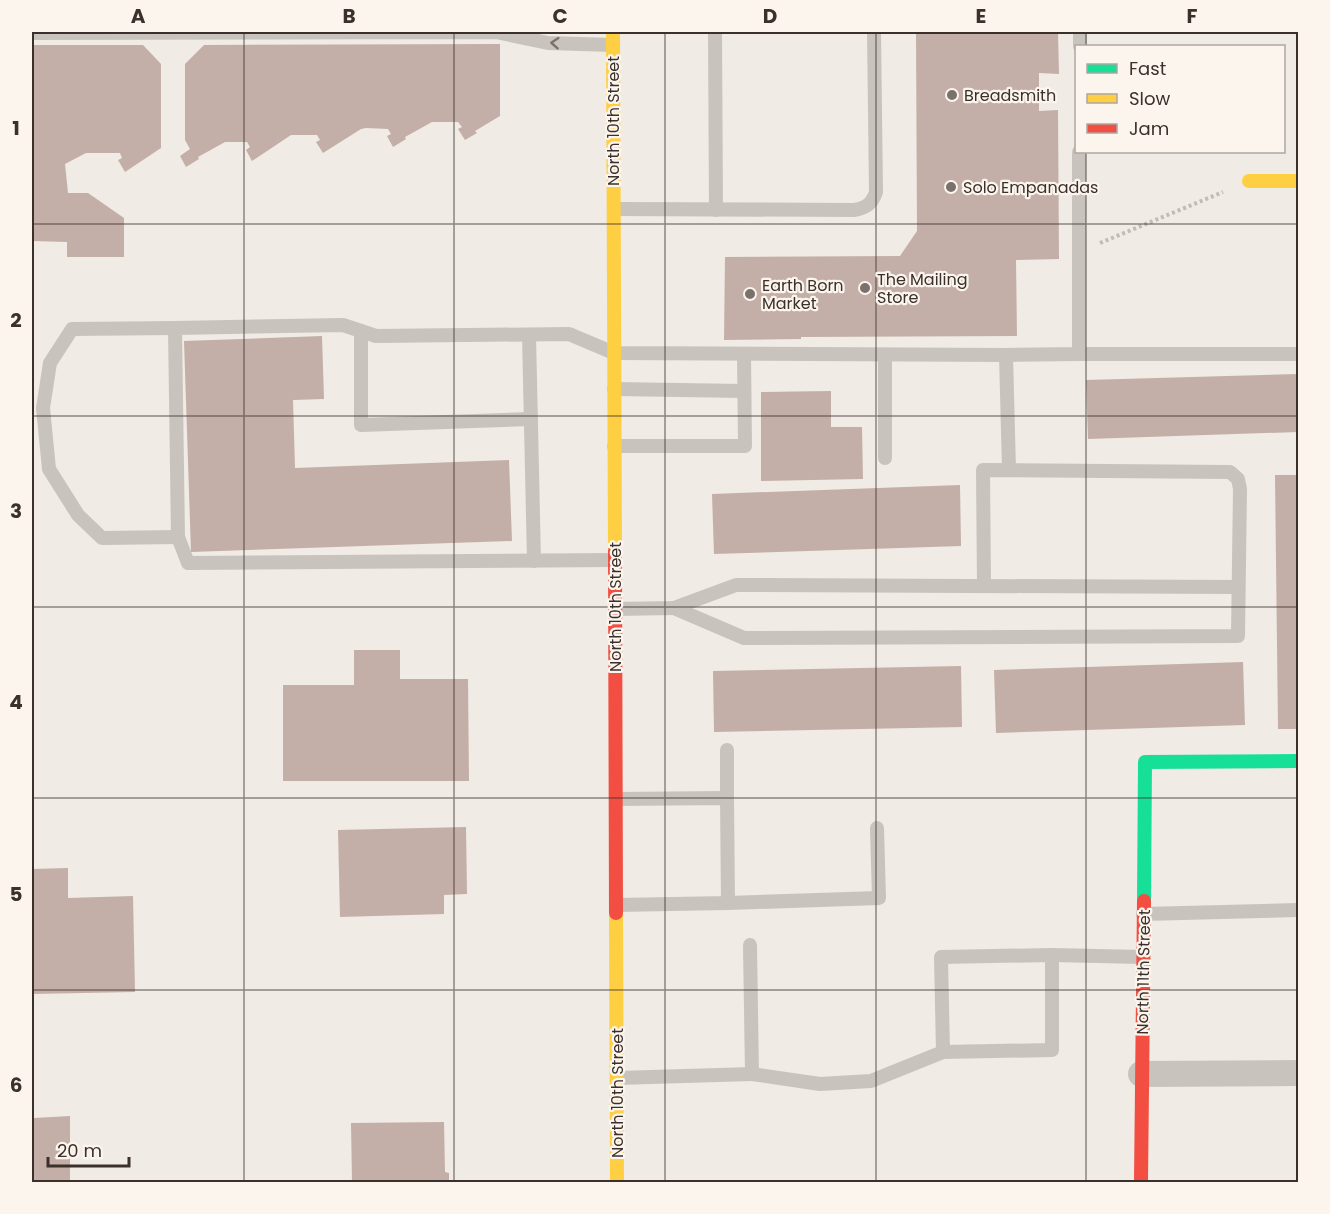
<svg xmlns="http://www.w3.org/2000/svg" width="1330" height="1214" font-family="Poppins,sans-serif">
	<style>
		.building { fill: #c3afa7 }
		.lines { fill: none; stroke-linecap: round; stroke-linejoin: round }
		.path { stroke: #c2bbb6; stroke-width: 4; stroke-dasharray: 3 3; stroke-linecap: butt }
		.lane { stroke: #c9c3be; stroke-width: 14 }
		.street { stroke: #c9c3be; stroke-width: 26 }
		.fast { stroke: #16e098; stroke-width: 14 }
		.slow { stroke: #ffcf43; stroke-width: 14 }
		.jam { stroke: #f24e42; stroke-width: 14 }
		.oneway { stroke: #7b726d }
		.grid { fill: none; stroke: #3b302b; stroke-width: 1.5; stroke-opacity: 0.55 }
		.poi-dot { fill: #7a716c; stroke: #fbf5ee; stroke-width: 2 }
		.labels { text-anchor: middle; stroke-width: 4.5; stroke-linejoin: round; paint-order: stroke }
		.poi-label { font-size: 16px; fill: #3b302b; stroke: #fbf5ee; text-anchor: start }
		.street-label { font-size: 16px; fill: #3b302b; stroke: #fbf5ee }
		.neatline { fill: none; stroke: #3b302b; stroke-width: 2 }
		.grid-label { font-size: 20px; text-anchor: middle; font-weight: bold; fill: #3b302b }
	</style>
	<rect width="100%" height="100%" fill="#f0ebe5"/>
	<!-- building -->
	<g class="building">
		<polygon points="916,32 1058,32 1059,74 1039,73 1039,111 1058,110 1059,259 1016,260 1017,336 801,337 801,339 724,340 725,257 900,256 917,231"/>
		<polygon points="500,44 500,116 475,131 477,133 465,140 458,129 462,127 458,122 432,122 405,137 406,139 393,147 387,136 391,134 388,129 366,128 361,129 323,153 316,142 320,140 317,135 291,135 252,161 246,150 250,147 247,142 225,142 198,157 199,159 186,167 180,156 190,149 185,140 185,64 204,45"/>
		<polygon points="32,45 143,45 161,64 161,148 125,172 118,160 122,158 120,153 86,153 65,164 68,193 88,193 124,218 124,257 67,257 67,242 32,241"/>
		<polygon points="322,336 324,399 293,400 295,468 509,460 512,541 191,552 184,341"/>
		<polygon points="1298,374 1298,432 1088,439 1086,380"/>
		<polygon points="831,391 831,427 862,427 863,479 761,481 761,392"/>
		<polygon points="1275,475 1298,475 1298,729 1278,729"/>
		<polygon points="960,485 961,546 714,554 712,494"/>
		<polygon points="354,650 400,650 400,679 468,679 469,781 283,781 283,685 354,685"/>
		<polygon points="1243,662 1245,725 996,733 994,670"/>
		<polygon points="961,666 962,727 714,732 713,671"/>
		<polygon points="466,827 467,894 444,895 444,914 340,917 338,830"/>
		<polygon points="68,868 68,898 133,896 135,992 32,994 32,869"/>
		<polygon points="70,1116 70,1182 32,1182 32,1131 34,1131 34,1118"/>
		<polygon points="444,1122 445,1172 449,1173 449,1182 352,1182 351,1123"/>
	</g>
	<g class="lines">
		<!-- path -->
		<polyline class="path" points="1100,243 1223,192"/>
		<!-- lane -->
		<g class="lane">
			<polyline points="715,32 716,210"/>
			<polyline points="32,33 496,32 548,43 613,45"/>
			<polyline points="1080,46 1080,32"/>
			<path d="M614,209L854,210C866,208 872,204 876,192L874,32"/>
			<polyline points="175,328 72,329 50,363 43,408 49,469 78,515 102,538 178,537"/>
			<polyline points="361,331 361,425 531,419"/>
			<polyline points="529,335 534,561"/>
			<polyline points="1079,354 1298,354"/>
			<polyline points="885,355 885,458"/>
			<polyline points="1006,355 1079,354 1079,152"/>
			<polyline points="614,389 744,391"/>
			<polyline points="614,446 745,446 744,355"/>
			<polyline points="615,560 188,563 178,537 175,328 343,325 376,336 569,334 614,353 1006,355 1009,470"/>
			<polyline points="674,608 744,638 1238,636 1240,489 1238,479 1230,472 983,470 984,586"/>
			<polyline points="615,609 674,608 736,585 1237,587"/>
			<polyline points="727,750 727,798"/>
			<polyline points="616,799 727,798 728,903 616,905"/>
			<polyline points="728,903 879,898 877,828"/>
			<polyline points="1143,914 1298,910"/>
			<polyline points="1052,955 1143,957"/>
			<polyline points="752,1074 820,1084 871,1081 943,1052 1052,1050 1052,955 941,957 943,1052"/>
			<polyline points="617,1078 752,1074 750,945"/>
		</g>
		<!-- street -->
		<polyline class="street" points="1141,1074 1298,1073"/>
		<!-- fast -->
		<polyline class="fast" points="1144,901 1145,762 1298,761"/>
		<!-- slow -->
		<g class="slow">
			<polyline points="613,32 615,551"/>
			<polyline points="1249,181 1298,181"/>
			<polyline points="616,913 617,1182"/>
		</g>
		<!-- jam -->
		<g class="jam">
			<polyline points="615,551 616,913"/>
			<polyline points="1141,1182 1144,901"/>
		</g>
	</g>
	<!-- one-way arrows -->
	<defs><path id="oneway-chevron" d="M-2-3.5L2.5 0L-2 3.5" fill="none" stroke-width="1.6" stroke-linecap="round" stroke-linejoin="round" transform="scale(1.5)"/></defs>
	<use class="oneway" href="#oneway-chevron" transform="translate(555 43) rotate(-176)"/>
	<!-- grid -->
	<path class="grid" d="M244,32V1182M454,32V1182M665,32V1182M876,32V1182M1086,32V46M1086,152V1182M32,224H1298M32,416H1298M32,607H1298M32,798H1298M32,990H1298"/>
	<!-- markers -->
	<g class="poi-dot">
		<circle cx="952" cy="95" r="6"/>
		<circle cx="951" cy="187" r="6"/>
		<circle cx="865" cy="288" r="6"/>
		<circle cx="750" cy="294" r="6"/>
	</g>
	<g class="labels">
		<!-- poi labels -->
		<g class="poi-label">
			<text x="964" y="101">Breadsmith</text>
			<text x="963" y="193">Solo Empanadas</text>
			<text x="877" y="285">The Mailing<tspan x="877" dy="18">Store</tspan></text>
			<text x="762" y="291">Earth Born<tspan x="762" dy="18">Market</tspan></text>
		</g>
		<!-- street labels -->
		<g class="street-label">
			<text transform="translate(613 121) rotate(-90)" y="6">North 10th Street</text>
			<text transform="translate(615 607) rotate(-90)" y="6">North 10th Street</text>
			<text transform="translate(1143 972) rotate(-89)" y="6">North 11th Street</text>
			<text transform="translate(617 1093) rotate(-90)" y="6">North 10th Street</text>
		</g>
	</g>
	<!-- border -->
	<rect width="1330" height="1214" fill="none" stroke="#fbf5ee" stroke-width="66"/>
	<!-- legend -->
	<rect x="1075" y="45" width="210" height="108" fill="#fbf5ee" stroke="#aea6a0" stroke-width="1.5"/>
	<rect x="1087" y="64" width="30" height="9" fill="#16e098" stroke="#aea6a0" stroke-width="1.5"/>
	<text x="1129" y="75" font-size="18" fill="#3b302b">Fast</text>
	<rect x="1087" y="94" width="30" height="9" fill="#ffcf43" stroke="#aea6a0" stroke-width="1.5"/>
	<text x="1129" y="105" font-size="18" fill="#3b302b">Slow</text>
	<rect x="1087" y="124" width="30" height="9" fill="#f24e42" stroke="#aea6a0" stroke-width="1.5"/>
	<text x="1129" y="135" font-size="18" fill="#3b302b">Jam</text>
	<!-- scale -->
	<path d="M48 1157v9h81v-9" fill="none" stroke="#3b302b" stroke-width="3"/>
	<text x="57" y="1157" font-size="18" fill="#3b302b" stroke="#fbf5ee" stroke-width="4.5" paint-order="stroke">20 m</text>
	<rect x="33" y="33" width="1264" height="1148" class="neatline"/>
	<g class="grid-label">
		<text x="138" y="23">A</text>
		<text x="349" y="23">B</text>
		<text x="560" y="23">C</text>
		<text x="770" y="23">D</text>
		<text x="981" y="23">E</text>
		<text x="1192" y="23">F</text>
		<text x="16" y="135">1</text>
		<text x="16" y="327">2</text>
		<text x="16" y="518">3</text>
		<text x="16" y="709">4</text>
		<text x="16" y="901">5</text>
		<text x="16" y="1092">6</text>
	</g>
</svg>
